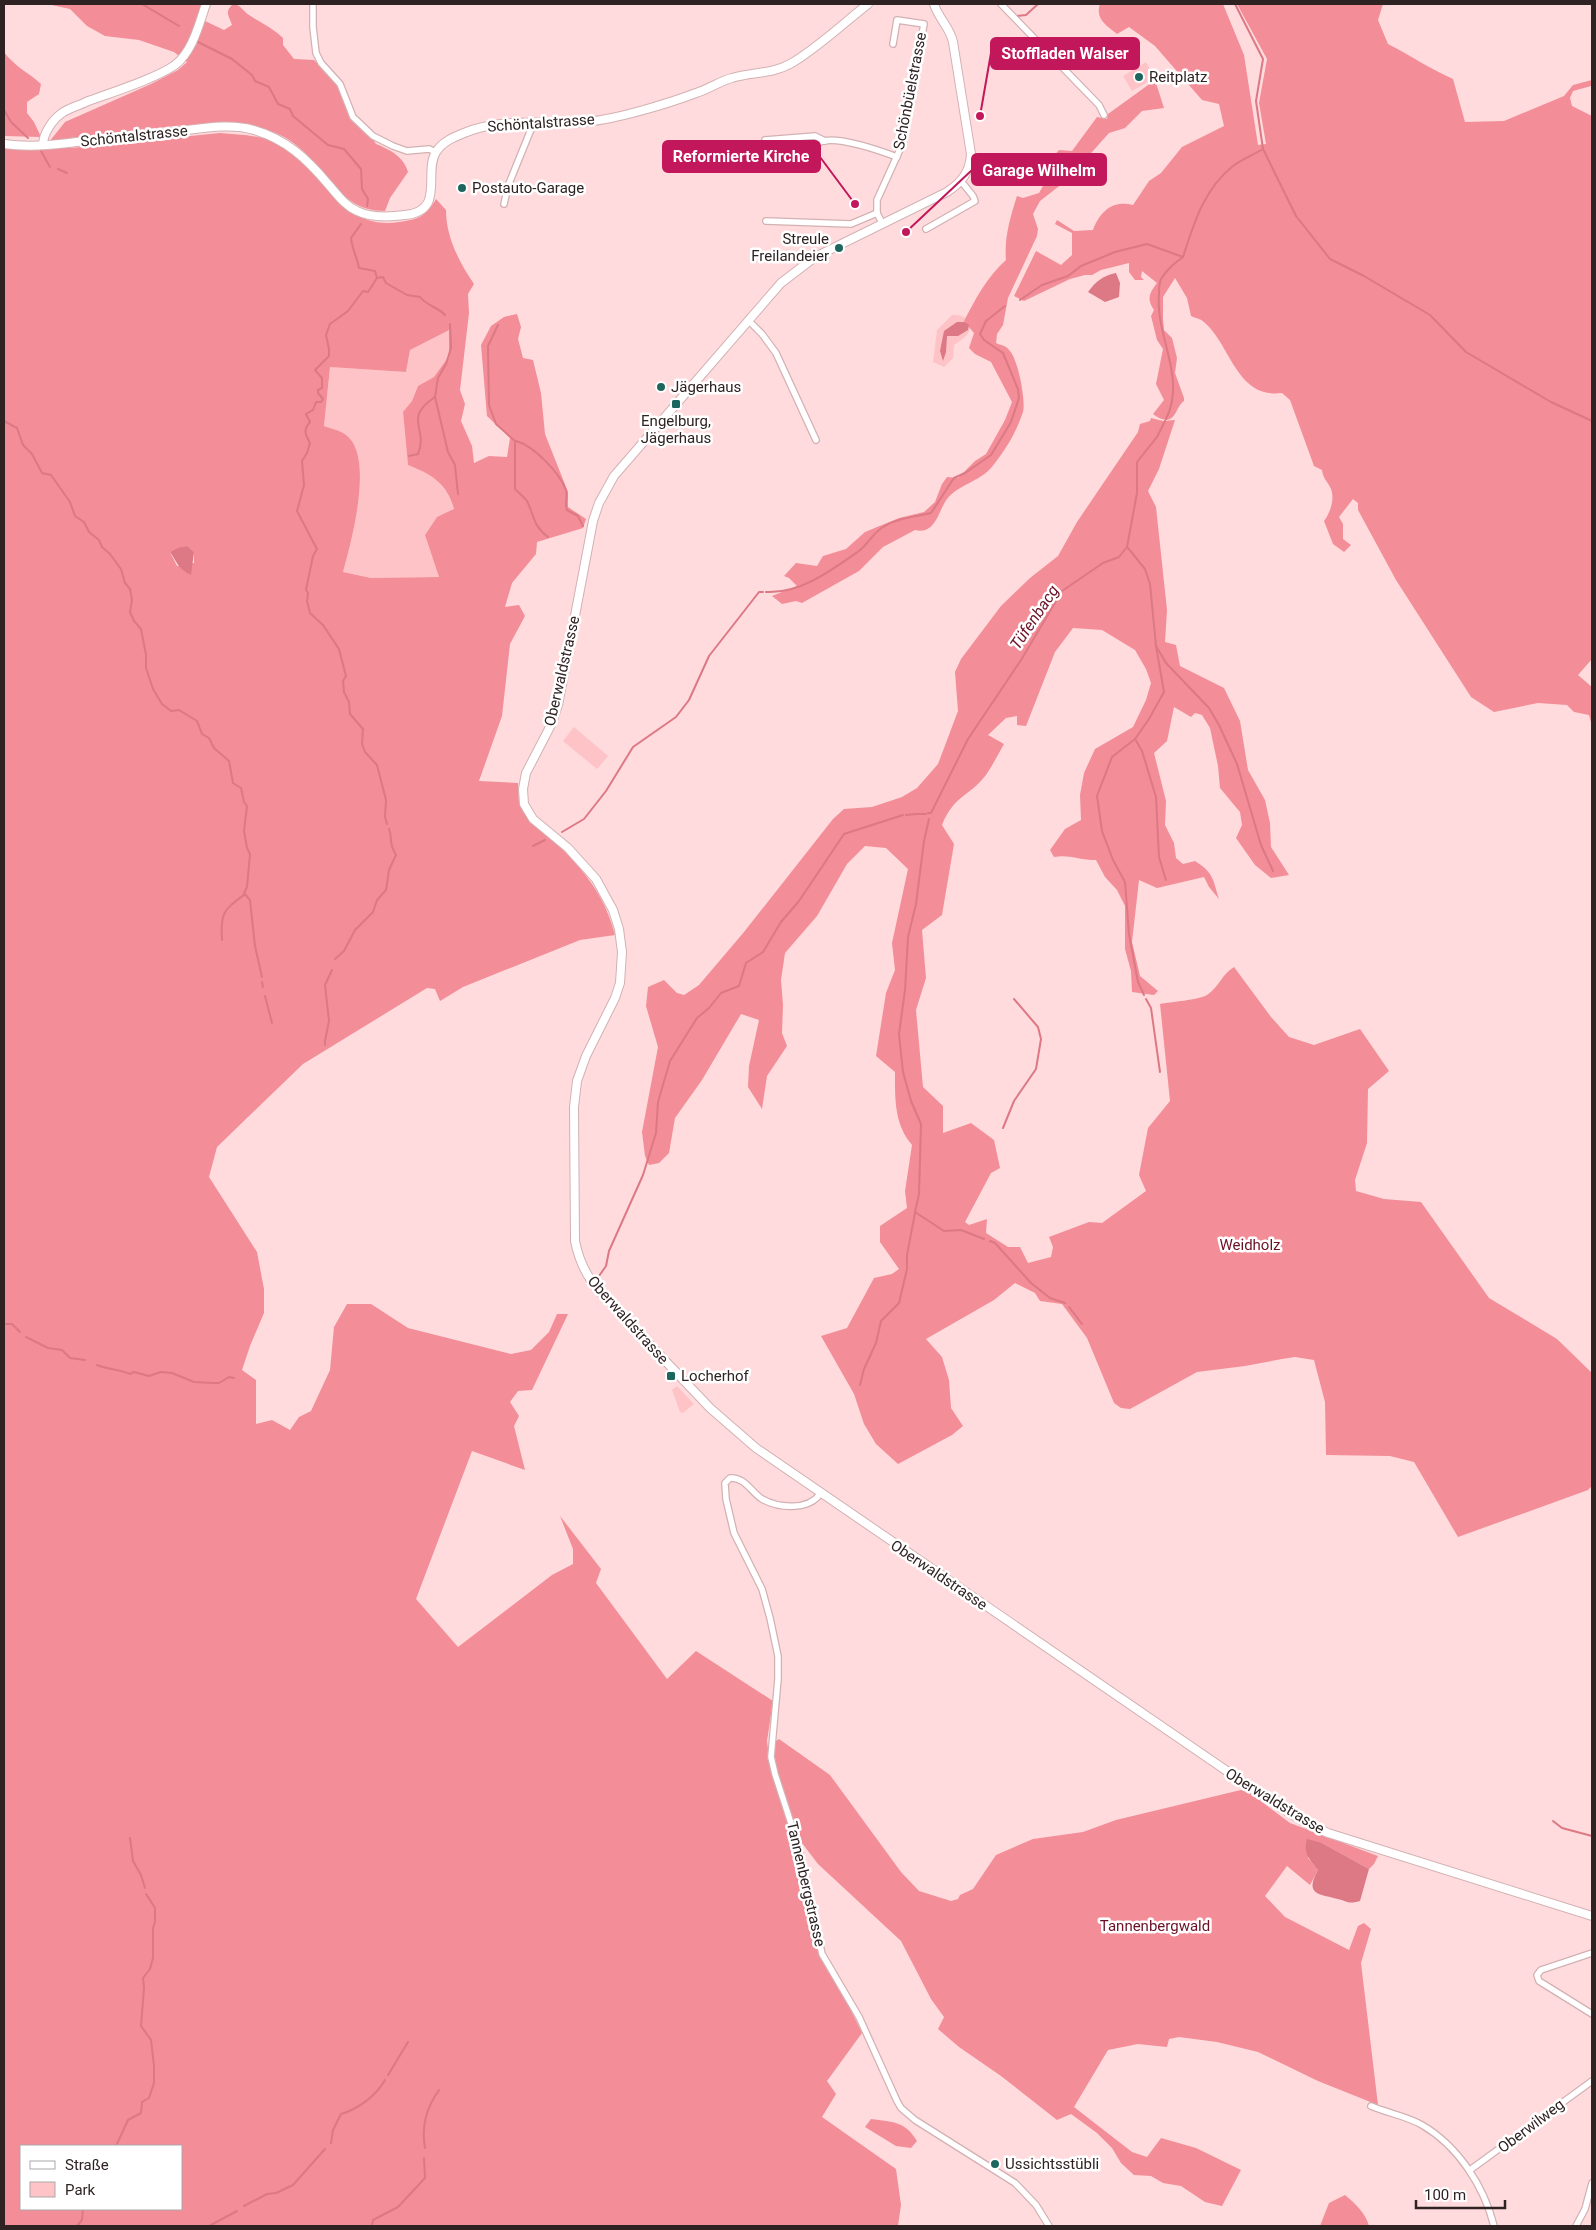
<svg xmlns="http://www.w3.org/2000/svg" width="1596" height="2230" font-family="Roboto,sans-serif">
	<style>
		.green { fill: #fec3c7 }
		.forest { fill: #f38d97; fill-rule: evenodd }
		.water { fill: #dc7984 }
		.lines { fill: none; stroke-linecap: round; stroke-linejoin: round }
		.stream { stroke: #dc7984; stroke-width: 2 }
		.street-casing { stroke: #d3b1b3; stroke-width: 8 }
		.secondary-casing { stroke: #d3b1b3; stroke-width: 10 }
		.street { stroke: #fff; stroke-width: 5.5 }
		.secondary { stroke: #fff; stroke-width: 8 }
		.poi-dot { fill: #1c665e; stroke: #fff; stroke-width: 2 }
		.labels { text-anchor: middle; stroke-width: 5; stroke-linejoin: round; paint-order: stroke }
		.poi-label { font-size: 15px; fill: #2f2223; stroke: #fff; text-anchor: start }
		.street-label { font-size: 15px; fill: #2f2223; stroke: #fff }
		.park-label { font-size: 15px; fill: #6b1025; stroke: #fff }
		.water-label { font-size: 16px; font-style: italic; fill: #6c1126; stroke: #fff }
		.leader { fill: none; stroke: #c2185b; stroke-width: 2 }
		.callout-dot { fill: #c2185b; stroke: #fff; stroke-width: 2 }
		.callout { fill: #c2185b; stroke: #c2185b; stroke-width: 2 }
		.callout-label { font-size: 16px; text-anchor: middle; font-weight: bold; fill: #fff }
	</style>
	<rect width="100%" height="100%" fill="#ffdbdd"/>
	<!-- green -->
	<g class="green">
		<polygon points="1146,62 1155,78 1132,91 1123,76"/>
		<path d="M952,315C961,315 966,316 971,324C970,335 963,339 954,345L953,358L944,367L933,362L937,330Z"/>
		<path d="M449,329V356L434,377L418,386L412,401L403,412L408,465C431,474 447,483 454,510L437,517L425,535L439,577L371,578L343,572C351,543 375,456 346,435C340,431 331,429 324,426L330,367L406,372L410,350Z"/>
		<polygon points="574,727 608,756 597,769 563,741"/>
		<polygon points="677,1386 694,1404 683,1413 680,1412 672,1390"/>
	</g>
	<!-- forest -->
	<g class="forest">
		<path d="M47,4H206L205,21L224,30L232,25C229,15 224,12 233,4C241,5 243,11 249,15C261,23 273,28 283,38V45L294,59L314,60C319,65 323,68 328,73C342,85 345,102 355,116C361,126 370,133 376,144C389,149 404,157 408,172L390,198L385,211C333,211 324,157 282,136C238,114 161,128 113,133C92,136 70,137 49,142L65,122L151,84L178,70L187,62L174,52L139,40L105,36L87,26L70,9Z"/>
		<path d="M1100,4H1223L1244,55L1258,145L1266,144L1259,103L1267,59L1237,4H1383L1378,20L1388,44C1410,55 1430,69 1453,79L1465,122L1504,121L1564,96L1573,85L1592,80L1591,86L1573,91L1570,98L1572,106L1592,116V659L1578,675L1592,687V726L1589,715L1574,712L1567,705L1538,703L1494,712L1471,697L1396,580L1358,510V503L1353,499L1339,517L1343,524V539L1351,545L1344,552L1333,544L1324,521C1330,513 1335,500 1331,489C1328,482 1323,479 1322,470L1314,466L1290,400L1282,393C1237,399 1231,346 1205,323C1202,319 1195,318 1191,316L1187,298L1175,278L1163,297V319L1164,330L1172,338L1177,358L1175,373L1184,398V401C1175,406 1176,431 1153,414L1164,400L1156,384L1163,349L1157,340L1151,316L1154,310C1146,299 1150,292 1157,283L1142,271L1141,277L1144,280H1135L1129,272V263L1101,270L1092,275H1085L1070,279L1024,301L1014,296L1036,251L1061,265L1072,255V233L1055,224L1057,220L1074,231L1093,230C1100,211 1113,200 1133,205L1149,181L1161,173L1182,147L1224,126L1219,104L1202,100L1155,46L1129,27L1117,34C1106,25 1095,19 1100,4Z"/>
		<path d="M4,52C14,66 29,73 41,84L39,94L27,102V113L34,122L41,137L4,136Z"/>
		<path d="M1155,80L1164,108L1142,111L1125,128L1109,133L1067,180L1040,201L1033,214L1038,229L1037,236L1008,298L1003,325L997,334L996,343C1000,345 1007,346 1009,350C1018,358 1026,401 1023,412C1016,433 1005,451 991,468C980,481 958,485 947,499C938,511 936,535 915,530L883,547L859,571L802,603L796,601L782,604L772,596L797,586L789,578L784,576L796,563L817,566L823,556L846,549L865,532L899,518L924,512L935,502L942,484L947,477L958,478L975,461L986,454L1005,420L1012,402L991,362L975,354L969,348L974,333L964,321C976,298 987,277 1006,260C1004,238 1010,218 1017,196L1023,198L1039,193L1043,186L1032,180L1059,150L1072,151L1097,117L1107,119L1108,114Z"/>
		<path d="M220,133C242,135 267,135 286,148C294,154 304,160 310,167C315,172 318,178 322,183C341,208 366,228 399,222C419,219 425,217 436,199L446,210C446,237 459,262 474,284L468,294L469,313L460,390L465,404L461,421L472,446L474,463L489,456L507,457L510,438L487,416L481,345L491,326L504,317L517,314L521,327L518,339L523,358L533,360L541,393L545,434L568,492V507L586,519L583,528L537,542L536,554L512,583L505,607L519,605L525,616L510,644L502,716L479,781L518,783L519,803L523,812C563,850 601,879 615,935L580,940L463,987L440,1001L435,989L427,988L303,1064L217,1147L209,1177L257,1252L264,1289V1313L250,1346L242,1370L256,1380V1424L272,1420L290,1430L299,1417L311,1411L330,1370L334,1327L347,1304H371L408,1328L511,1354L531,1350L549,1332L557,1314H568L532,1390L518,1391L510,1402L519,1416L514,1426L525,1470L472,1451L416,1599L458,1647L552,1575L573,1564V1549L560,1516L601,1569L596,1583L667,1679L696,1651L773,1701L767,1741L769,1757L803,1880L811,1928L862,2033L827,2081L836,2094L822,2117L896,2169L901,2205L898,2226H4V148H71ZM449,330V356L434,377L418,386L412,401L403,412L408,465C431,474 447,483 454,509L437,517L425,535L439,577L371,578L343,572C351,543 375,456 346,435C340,430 331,429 324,426L330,367L406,372L410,350ZM188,546L194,552V563L177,566L170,552ZM21,2146H181V2209H21Z"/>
		<path d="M1151,418L1163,421L1175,420L1159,469L1148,491L1156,507L1167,610L1165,642L1176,645L1180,666L1224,688L1240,721L1248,770L1265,800L1270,823L1271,847L1289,875L1271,878L1255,865L1236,838L1242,825L1240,812L1220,788L1218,766L1210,728L1202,715L1195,713L1191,717L1174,707L1167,741L1154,753L1166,801L1165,825L1174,843L1176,858L1183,864L1195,861C1214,873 1213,880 1219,899L1209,887L1204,877L1157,888L1139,880L1132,942L1140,976L1158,991L1154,995L1132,992L1131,971L1125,949V906L1117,890L1105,877L1096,860C1080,860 1068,854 1054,857L1050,850L1065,829L1081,820L1080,795L1084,773L1095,749L1133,727L1146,700L1151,683L1146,669L1135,650L1102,630L1073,628L1055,652L1026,726L1017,725V716L1006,718L988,735L1004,744C998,754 993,765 986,775C969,797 954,795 942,825L954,844L942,915L922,930L926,978L916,1010L923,1087L943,1106V1133L971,1123L994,1140L1000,1168L991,1173L965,1222L969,1225L987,1219L986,1233L1008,1247H1020L1028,1263L1051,1257L1053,1247L1049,1237L1089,1222L1102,1223L1146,1191L1139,1175L1148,1128L1170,1101L1160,1004C1171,1002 1198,1000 1207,995C1219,987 1222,974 1234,967L1271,1017L1289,1037L1314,1045L1360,1029L1389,1071L1368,1089L1367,1143L1355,1180L1356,1191L1384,1199L1421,1202L1489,1298L1557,1339L1592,1373V1486L1588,1490L1458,1537L1414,1462L1390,1456L1326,1455L1325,1402L1314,1360L1295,1357L1282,1359L1245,1366L1197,1372L1130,1409L1121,1408L1114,1403L1087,1338L1062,1304L1040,1301L1035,1293L1015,1283L994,1300L926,1339L942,1357L949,1380L951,1408L963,1426L952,1435L898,1464L876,1444L864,1424L854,1394L821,1336L847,1328L874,1278L892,1274L899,1269L880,1242V1226L907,1208L905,1191L912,1145C894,1124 895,1098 895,1072L876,1056L886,993L895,970L892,943L908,869L886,848L865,846L847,864L817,916L785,953L781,980L783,1005L782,1033L787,1046L767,1076L762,1109L748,1087L749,1066L759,1020L741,1014L702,1080L675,1118L669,1153L659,1163L649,1165L645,1156L642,1132L658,1047L646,1006L648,987L664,980L677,993L684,995L699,985L744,932L833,819L844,809L872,807L902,797L917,788L938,764L958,711L955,672L961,659L1001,606L1030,578L1058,556L1077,522L1138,432L1140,424L1150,421Z"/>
		<polygon points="779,1739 830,1775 901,1872 919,1891 951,1901 958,1899 960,1895 973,1889 996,1855 1033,1839 1083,1832 1116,1820 1245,1789 1290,1823 1378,1856 1374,1864 1369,1869 1322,1843 1308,1858 1318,1870 1310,1885 1287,1866 1265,1896 1285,1917 1349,1950 1358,1926 1364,1923 1371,1929 1361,1963 1378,2105 1318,2081 1258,2052 1217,2042 1179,2037 1169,2039 1167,2047 1138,2044 1108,2050 1074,2107 1132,2152 1147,2157 1161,2138 1196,2148 1241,2170 1222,2206 1205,2202 1181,2186 1163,2183 1151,2176 1134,2175 1121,2163 1112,2148 1097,2133 1071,2114 1057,2120 1001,2076 959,2047 938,2029 944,2017 931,1999 901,1941 818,1864 802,1843 776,1771 774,1742"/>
		<path d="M871,2119C893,2122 905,2121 917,2141L911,2148L896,2146L865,2127Z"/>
		<path d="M1345,2195C1355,2203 1366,2214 1369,2226H1320L1329,2203Z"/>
	</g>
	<!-- water -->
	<g class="water">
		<path d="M1116,273L1120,283L1119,297L1105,302L1088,292C1095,282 1104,275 1116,273Z"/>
		<polygon points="957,322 965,322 969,325 968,330 958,336 947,336 946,352 943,361 940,351 944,331"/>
		<path d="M188,546L194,552L191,575C178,569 177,562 170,552L178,548Z"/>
		<path d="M1307,1839L1322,1843L1369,1869L1360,1901C1348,1904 1349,1902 1338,1899C1319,1894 1304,1895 1318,1870C1309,1859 1303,1853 1307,1839Z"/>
	</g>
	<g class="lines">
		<!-- stream -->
		<g class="stream">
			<polyline points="108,4 112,4"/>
			<polyline points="142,4 179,26"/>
			<polyline points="1235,4 1263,59 1256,101 1263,149 1296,216 1330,259 1364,276 1430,315 1466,352 1551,402 1592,421"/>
			<polyline points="1017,16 1026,15 1038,4"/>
			<polyline points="196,41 232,59 252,75 255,81 269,87 278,104 290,109 293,116 328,145 344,149 361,169 362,189 368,199 367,206"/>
			<polyline points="4,110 11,122 28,138"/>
			<polyline points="41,151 50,167"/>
			<polyline points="58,169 67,173"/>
			<path d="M361,224L351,238C352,249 357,257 359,268L375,271L377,278L368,292L363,291L348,311L330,324L326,335L329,349V356L315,370L322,378V388L318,390V393L323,399L321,402H316L313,410L306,414L310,422C303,430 305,434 310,443L307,453L302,461L304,485L297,511L317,549L313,556L306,590L308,593L307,601L310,613L323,625L339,649L346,676L343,681L344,692L349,702L350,714L363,729L362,744L365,752L377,765L386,800L385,817L387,824"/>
			<path d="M377,278L383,277L386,283L407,295L420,297C427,306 438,307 445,315"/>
			<path d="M1020,300L1042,285L1068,276L1081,266L1115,252L1147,244L1183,257C1194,223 1204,189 1233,166C1242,159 1253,155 1263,149"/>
			<polyline points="450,324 451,348 446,364 438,378 435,397 448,452 455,465 458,494"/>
			<path d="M498,325L488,346L489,405L496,424L515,441V489C518,492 524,497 527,501C534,515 533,526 548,537"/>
			<path d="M1166,419C1187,378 1155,336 1159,294C1159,289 1159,283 1161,279C1167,269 1175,263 1183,257"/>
			<polyline points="4,421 17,428 23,445 32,454 42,473 51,475 70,502 75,516 84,522 89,532 99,540 102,547 110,554 121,569 125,583 130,589 132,600 130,612 134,621 141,629 146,655 146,668 153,689 162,704 171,711 179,710 197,721 202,734 209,738 214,748 229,761 233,783 241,788 244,802 247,806 244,831 247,848 250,854 247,887 244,893 250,900 255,946 262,977"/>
			<path d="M516,441C534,446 559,472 566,490C568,497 564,503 567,510L578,516L583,526"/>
			<path d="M409,456L418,454C429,428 402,419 435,397"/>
			<polyline points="1128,548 1145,569 1150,584 1156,646 1166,663 1209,708 1219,725 1237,764 1261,845 1273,871"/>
			<path d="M766,592C800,594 832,570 859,551C868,544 873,533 883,527C897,518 915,517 931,513L954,478L965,473L991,455L1011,422L1019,398L1018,389L1003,353L984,340L980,334L986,321L1005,306"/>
			<polyline points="1135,739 1142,751 1156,797 1159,857 1166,880"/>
			<polyline points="928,813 931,813 968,739 1021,660 1062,591 1103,563 1119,557 1127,547 1137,493 1137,462 1157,437 1165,421"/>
			<polyline points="917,814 926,814"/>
			<polyline points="906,815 916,814"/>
			<polyline points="929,819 924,841 916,904 908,937 905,990 899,1034 903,1072 911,1101 921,1124 919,1194 915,1212 944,1231 961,1230 984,1239"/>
			<polyline points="562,832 584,819 606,791 633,747 676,717 689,700 709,656 759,592 763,592"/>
			<polyline points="533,846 545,840"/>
			<path d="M222,940C220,912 224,910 245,894"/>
			<path d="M335,959L344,951L355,930L373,912L377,900L386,890L389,870L396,855C388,842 393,840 389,829"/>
			<polyline points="262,982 263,987"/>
			<polyline points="1144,995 1138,982 1129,934 1125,882 1113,860 1102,831 1097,796 1112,757 1135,739 1149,719 1164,692 1156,646"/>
			<polyline points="265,996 272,1023"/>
			<polyline points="1146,999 1151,1008 1160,1072"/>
			<polyline points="325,1045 325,1041 329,1021 325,985 332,970"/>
			<polyline points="1003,1128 1014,1101 1036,1069 1041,1039 1038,1027 1014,999"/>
			<polyline points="990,1241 995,1243 1031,1283 1050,1298 1065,1303"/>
			<polyline points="599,1276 606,1266 609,1251 643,1175 656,1133 658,1102 670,1061 697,1018 709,1008 721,993 739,986 746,963 763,952 781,922 799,901 844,834 903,815"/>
			<polyline points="1069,1307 1082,1324"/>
			<polyline points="4,1324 12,1324 20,1332"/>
			<polyline points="26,1337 48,1348 62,1350 70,1358 85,1360"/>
			<path d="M97,1365C109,1370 120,1369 130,1374L134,1372L149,1376L161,1372L172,1373L194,1382L213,1383H219L229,1377L234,1378"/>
			<polyline points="860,1385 864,1369 876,1343 881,1321 899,1303 907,1269 907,1255 915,1213"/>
			<polyline points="1553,1821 1562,1828 1592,1836"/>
			<polyline points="130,1838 133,1861 141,1875 145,1888"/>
			<polyline points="388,2075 408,2042"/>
			<path d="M331,2143L333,2130L341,2114C358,2109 376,2096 385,2080"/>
			<polyline points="116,2146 128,2120 141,2113 142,2102 149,2098 154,2083 154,2066 151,2040 141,2026 144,1988 143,1978 150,1969 153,1958 153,1928 155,1922 155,1908 146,1894"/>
			<path d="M425,2148C421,2126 426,2108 439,2090"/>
			<polyline points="244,2206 267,2194 276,2193 293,2185 325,2149"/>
			<polyline points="77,2226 82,2220 83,2209"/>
			<polyline points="209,2226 237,2211"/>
			<polyline points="372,2226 373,2220 398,2207 425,2178 424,2158"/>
		</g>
		<defs>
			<g id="street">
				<polyline points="313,4 313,27 316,53 321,63 340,84 353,117 373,136 393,146 407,151 429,149 436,152"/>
				<polyline points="1001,4 1099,105 1104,115"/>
				<polyline points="765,140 815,136 825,141"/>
				<path d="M779,162L808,157C813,153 814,145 820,142C836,135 881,151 897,157"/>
				<polyline points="504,204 508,186 534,122"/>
				<polyline points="877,213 877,200 902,145 924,24 897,20 893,44"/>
				<polyline points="766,221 851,224 877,213 882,223"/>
				<polyline points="926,229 975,201 973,196 961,181"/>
				<polyline points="749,321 762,334 776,353 816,440"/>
				<path d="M820,1494C808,1511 778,1508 762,1499C751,1492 745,1477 730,1478L725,1483L726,1499L734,1533L762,1589L770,1618L778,1656V1679L771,1757L775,1774L799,1848L822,1954L859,2017L897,2101L901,2108L915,2120L1015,2183L1036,2205L1049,2226"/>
				<polyline points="1592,1953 1541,1970 1537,1975 1539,1981 1592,2014"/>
				<path d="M1371,2106C1387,2113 1407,2116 1422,2125C1458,2146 1484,2186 1494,2226"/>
				<polyline points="1470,2170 1592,2081"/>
				<polyline points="1576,2226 1585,2209 1592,2183"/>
			</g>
			<g id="secondary">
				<path d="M934,4C938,18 950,27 953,42L971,154C970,172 962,182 947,192L815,257L781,283L614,476L599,503L593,521L558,705L552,723L526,773L523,789L524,804L533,819L568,848L596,879L613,910L619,929L622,952L620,983L615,998L586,1056L577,1081L574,1107L575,1241C579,1261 586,1276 599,1291L710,1408L756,1448L1275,1804L1306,1823L1328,1833L1592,1916"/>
				<path d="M4,144C33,148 63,144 92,140C122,137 151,134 180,131C204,128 231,123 254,130C286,139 307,159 328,184C337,194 345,206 357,211C371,218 390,217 405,215C446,211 423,173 436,152C442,142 454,137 464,133C503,117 546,125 586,122C617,119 667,104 696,93C709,89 720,81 732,78C752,72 772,74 790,64C814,51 845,22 868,4"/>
				<path d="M43,145C43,134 52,120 62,113C69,108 78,106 86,102C110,93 155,79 175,65C193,51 199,24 206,4"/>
			</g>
		</defs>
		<!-- street casing -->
		<use href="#street" class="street-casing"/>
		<!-- secondary casing -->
		<use href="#secondary" class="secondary-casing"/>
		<!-- street -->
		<use href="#street" class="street"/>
		<!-- secondary -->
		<use href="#secondary" class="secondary"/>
	</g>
	<!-- markers -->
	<g class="poi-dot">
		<circle cx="1139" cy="77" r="5"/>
		<circle cx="462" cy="188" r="5"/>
		<circle cx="839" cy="248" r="5"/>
		<circle cx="661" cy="387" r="5"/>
		<rect x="671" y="399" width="10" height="10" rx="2.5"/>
		<rect x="666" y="1371" width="10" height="10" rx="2.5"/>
		<circle cx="995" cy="2164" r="5"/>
	</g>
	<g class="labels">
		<!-- poi labels -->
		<g class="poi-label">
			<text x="1149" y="82">Reitplatz</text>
			<text x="472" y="193">Postauto-Garage</text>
			<text x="829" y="244" text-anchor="end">Streule<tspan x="829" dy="17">Freilandeier</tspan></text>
			<text x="671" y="392">Jägerhaus</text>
			<text x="676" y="426" text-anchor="middle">Engelburg,<tspan x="676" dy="17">Jägerhaus</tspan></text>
			<text x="681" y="1381">Locherhof</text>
			<text x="1005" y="2169">Ussichtsstübli</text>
		</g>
		<!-- street labels -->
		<g class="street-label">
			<text transform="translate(910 91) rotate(-79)" y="5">Schönbüelstrasse</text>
			<text transform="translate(541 123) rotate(-4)" y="5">Schöntalstrasse</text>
			<text transform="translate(134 136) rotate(-6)" y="5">Schöntalstrasse</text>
			<text transform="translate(562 671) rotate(-77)" y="5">Oberwaldstrasse</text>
			<text transform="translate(628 1320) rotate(48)" y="5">Oberwaldstrasse</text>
			<text transform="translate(939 1575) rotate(34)" y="5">Oberwaldstrasse</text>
			<text transform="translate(1275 1801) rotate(31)" y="5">Oberwaldstrasse</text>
			<text transform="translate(806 1884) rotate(77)" y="5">Tannenbergstrasse</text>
			<text transform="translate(1531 2126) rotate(-37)" y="5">Oberwilweg</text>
		</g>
		<!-- park labels -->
		<g class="park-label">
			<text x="1250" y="1250">Weidholz</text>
			<text x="1155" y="1931">Tannenbergwald</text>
		</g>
		<!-- water labels -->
		<g class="water-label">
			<text transform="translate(1034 617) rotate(-56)" y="6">Tüfenbacg</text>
		</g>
	</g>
	<!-- callouts -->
	<path class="leader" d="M980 116L991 53M855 204L820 157M906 232L972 170"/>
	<g class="callout-dot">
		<circle cx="980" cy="116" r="5"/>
		<circle cx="855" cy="204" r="5"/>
		<circle cx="906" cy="232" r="5"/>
	</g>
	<g class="callout">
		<rect x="991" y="38" width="148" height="31" rx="5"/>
		<rect x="663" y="141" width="157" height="31" rx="5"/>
		<rect x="972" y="154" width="134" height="31" rx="5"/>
	</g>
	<g class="callout-label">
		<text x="1065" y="59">Stoffladen Walser</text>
		<text x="741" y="162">Reformierte Kirche</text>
		<text x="1039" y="176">Garage Wilhelm</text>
	</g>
	<!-- border -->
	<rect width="1596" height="2230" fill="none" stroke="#2f2223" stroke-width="10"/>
	<!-- legend -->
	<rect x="20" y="2145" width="162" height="65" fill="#ffffff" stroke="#aca7a7"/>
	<rect x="30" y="2161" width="25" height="8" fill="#ffffff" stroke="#aca7a7"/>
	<text x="65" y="2170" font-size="15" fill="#2f2223">Straße</text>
	<rect x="30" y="2182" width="25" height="15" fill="#fec3c7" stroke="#aca7a7"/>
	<text x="65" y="2195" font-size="15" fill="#2f2223">Park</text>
	<!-- scale -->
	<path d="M1416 2200v8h89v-8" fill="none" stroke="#2f2223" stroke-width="2.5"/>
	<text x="1424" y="2200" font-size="15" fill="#2f2223" stroke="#ffffff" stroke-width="4" paint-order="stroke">100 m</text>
</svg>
